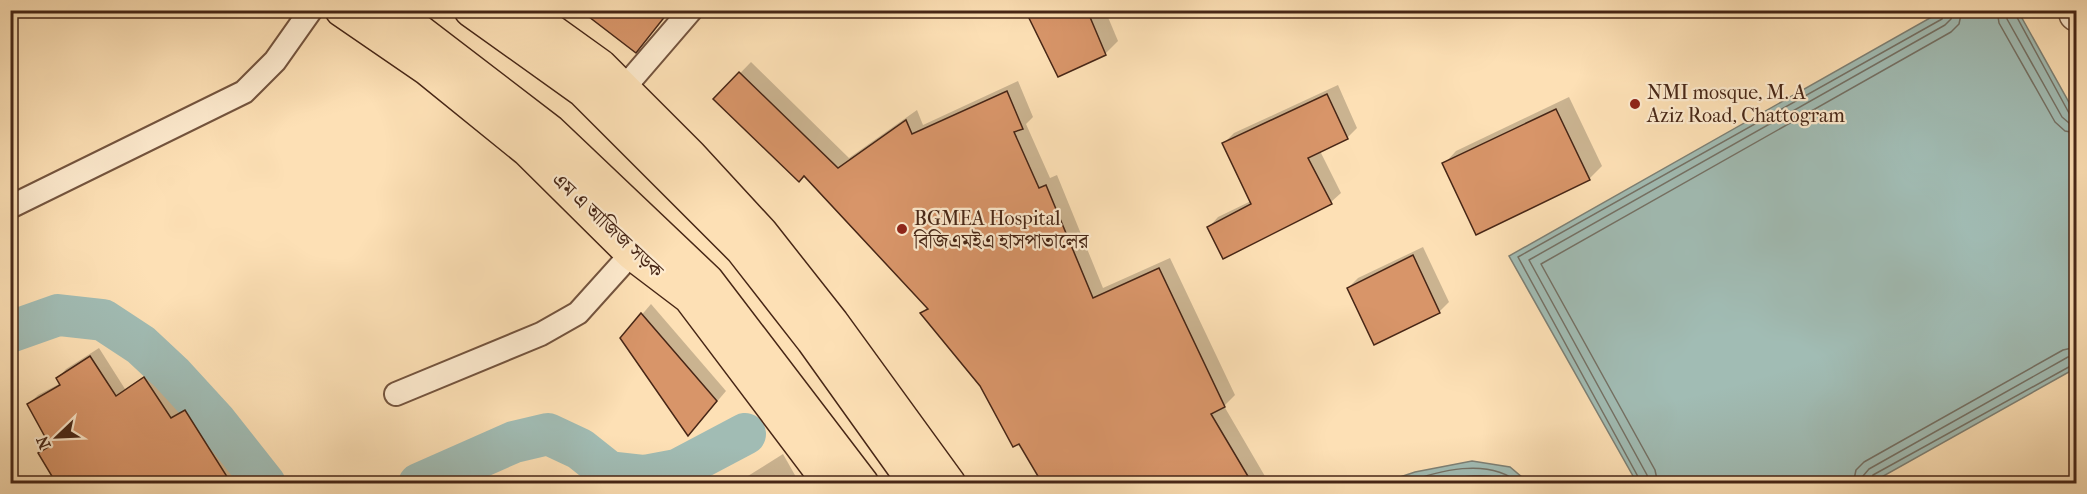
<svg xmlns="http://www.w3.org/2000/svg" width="2087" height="494" font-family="'IM FELL French Canon','Noto Serif Bengali',serif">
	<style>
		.water { fill: #a1bcb4; stroke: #7d8075; stroke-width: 1.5 }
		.shadow { fill: #0003 }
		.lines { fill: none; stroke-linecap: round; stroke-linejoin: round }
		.shore { stroke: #747165; stroke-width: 1.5 }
		.canal { stroke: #a1bcb4; stroke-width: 42 }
		.building { fill: #d89569; stroke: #472616; stroke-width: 1.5 }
		.lane-casing { stroke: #74543e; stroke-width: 26 }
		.street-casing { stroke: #74543e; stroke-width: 36 }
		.primary-casing { stroke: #472616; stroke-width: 36 }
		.highway-casing { stroke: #472616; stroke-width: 36 }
		.lane { stroke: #feebcf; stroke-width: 22 }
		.street { stroke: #feebcf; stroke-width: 33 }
		.primary { stroke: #fde0b5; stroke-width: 33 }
		.highway { stroke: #fde0b5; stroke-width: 33 }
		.poi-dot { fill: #8f2418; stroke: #feebcf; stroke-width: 2 }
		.labels { text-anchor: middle; stroke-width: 4.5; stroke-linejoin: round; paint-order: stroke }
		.poi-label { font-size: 20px; fill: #472616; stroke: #feebcf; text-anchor: start }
		.street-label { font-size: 20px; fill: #472616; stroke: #feebcf }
	</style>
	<rect width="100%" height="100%" fill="#fde0b5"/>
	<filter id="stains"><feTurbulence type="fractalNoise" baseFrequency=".00333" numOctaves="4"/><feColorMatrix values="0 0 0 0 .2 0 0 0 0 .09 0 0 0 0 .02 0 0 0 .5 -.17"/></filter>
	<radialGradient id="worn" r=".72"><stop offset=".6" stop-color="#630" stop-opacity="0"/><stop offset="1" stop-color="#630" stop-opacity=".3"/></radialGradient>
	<!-- water -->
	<g class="water">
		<polygon points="1944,10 2018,11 2076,115 2076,368 1871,483 1637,483 1509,256"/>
		<polygon points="1472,461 1510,467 1529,483 1382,483 1415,472"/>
	</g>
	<!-- shadow -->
	<g class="shadow">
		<polygon points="1027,10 1105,10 1118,41 1105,54"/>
		<polygon points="751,62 849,158 917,110 923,125 1018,81 1033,117 1026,124 1050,178 1057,175 1103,288 1170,258 1235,395 1224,406 1266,478 1260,484 1044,484 982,385 922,313 928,307 805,174 715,99"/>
		<polygon points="1338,85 1357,128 1347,138 1320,151 1341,193 1331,202 1223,257 1209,227 1218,217 1251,201 1224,143 1234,133"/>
		<polygon points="1569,97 1602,166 1589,179 1444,164 1456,151"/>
		<polygon points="1423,247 1449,302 1439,312 1348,288 1358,278"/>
		<polygon points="651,304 726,391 698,424 622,338"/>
		<polygon points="99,348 125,389 153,370 180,411 194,402 237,471 246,466 256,484 58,484 40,453 50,443 29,404 38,395 61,383 58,378 66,369"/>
		<polygon points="783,454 800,484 735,484"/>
	</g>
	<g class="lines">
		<!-- shore -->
		<g class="shore">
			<polyline points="1997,10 1999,23 2055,122 2065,131 2076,133"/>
			<polyline points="2006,10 2007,19 2062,117 2069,123 2076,124"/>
			<polyline points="2013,10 2069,113 2076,117"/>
			<path d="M1401,484C1437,471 1489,456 1520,484"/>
			<path d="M1429,484C1450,479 1491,468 1509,484"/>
			<polyline points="1642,484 1518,257 1942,19 1945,10"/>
			<polyline points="1649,484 1647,475 1529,260 1945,25 1951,19 1953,10"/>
			<polyline points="1658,484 1655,470 1541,264 1951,32 1959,24 1962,10"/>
			<polyline points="1853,484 1856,470 1864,462 2063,350 2076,347"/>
			<polyline points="1862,484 1863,476 1869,469 2068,357 2076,356"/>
			<polyline points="1870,484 1873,475 2076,363"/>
		</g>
		<!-- canal -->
		<g class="canal">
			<polyline points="10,332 58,315 103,320 141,345 172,374 216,422 265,484"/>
			<polyline points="419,484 514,442 548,434 580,449 609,472 645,476 677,470 745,434"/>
		</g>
	</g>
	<!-- building -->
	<g class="building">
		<polygon points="580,10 670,10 636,53"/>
		<polygon points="1025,10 1087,10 1106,55 1058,77"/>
		<polygon points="739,72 838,168 906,120 912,134 1007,91 1023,129 1014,132 1039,188 1046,185 1093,298 1159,268 1225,407 1211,414 1252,483 1042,483 1019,444 1013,447 980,386 920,313 928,309 804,176 799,182 713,99"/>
		<polygon points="1327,94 1348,139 1308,158 1332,204 1223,259 1207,227 1251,204 1222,143"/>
		<polygon points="1556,109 1590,180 1476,235 1442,163"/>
		<polygon points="1413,255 1440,313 1374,345 1347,288"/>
		<polygon points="641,313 717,401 688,436 620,338"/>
		<polygon points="90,356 116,396 144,377 171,418 185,410 231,483 56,483 38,453 50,446 27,404 60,385 56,378"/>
	</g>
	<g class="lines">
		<defs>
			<g id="lane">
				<polyline points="623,89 691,10"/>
				<polyline points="10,207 244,92 275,61 311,10"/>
				<polyline points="396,394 541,334 578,313 632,253"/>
			</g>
			<polyline id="street" points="2075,10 2076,14"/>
			<g id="primary">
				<polyline points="342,10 428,69 528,150 632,253 690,297 831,484"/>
				<polyline points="522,10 600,66 690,156 761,233 832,323 949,484"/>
			</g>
			<g id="highway">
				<polyline points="391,10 549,131 707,281 862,484"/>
				<polyline points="471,10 583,90 742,249 813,340 916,484"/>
			</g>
		</defs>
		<!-- lane casing -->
		<use href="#lane" class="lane-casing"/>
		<!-- street casing -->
		<use href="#street" class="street-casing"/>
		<!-- primary casing -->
		<use href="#primary" class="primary-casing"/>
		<!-- highway casing -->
		<use href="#highway" class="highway-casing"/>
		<!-- lane -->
		<use href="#lane" class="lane"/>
		<!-- street -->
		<use href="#street" class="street"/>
		<!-- primary -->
		<use href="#primary" class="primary"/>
		<!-- highway -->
		<use href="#highway" class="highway"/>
	</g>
	<!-- markers -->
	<g class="poi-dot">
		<circle cx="1635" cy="104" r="6"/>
		<circle cx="902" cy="229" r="6"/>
	</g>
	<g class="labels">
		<!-- poi labels -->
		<g class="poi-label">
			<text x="1647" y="99">NMI mosque, M. A<tspan x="1647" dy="23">Aziz Road, Chattogram</tspan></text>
			<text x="914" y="225">BGMEA Hospital<tspan x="914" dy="23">বিজিএমইএ হাসপাতালের</tspan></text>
		</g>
		<!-- street labels -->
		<g class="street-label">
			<text transform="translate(608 225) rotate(43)" y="7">এম এ আজিজ সড়ক</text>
		</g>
	</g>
	<!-- margin -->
	<rect width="2087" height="494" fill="none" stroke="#fde0b5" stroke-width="36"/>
	<rect x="12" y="12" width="2063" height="470" fill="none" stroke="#472616" stroke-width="3"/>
	<rect x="18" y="18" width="2051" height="458" fill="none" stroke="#472616" stroke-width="1.5"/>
	<!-- north arrow -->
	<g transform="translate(57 437) rotate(247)" stroke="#feebcf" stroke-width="4.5" paint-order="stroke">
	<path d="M0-4.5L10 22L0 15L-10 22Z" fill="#472616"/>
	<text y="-9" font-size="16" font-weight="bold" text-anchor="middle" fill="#472616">N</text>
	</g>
	<rect width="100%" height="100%" filter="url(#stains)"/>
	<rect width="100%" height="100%" fill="url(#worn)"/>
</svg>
